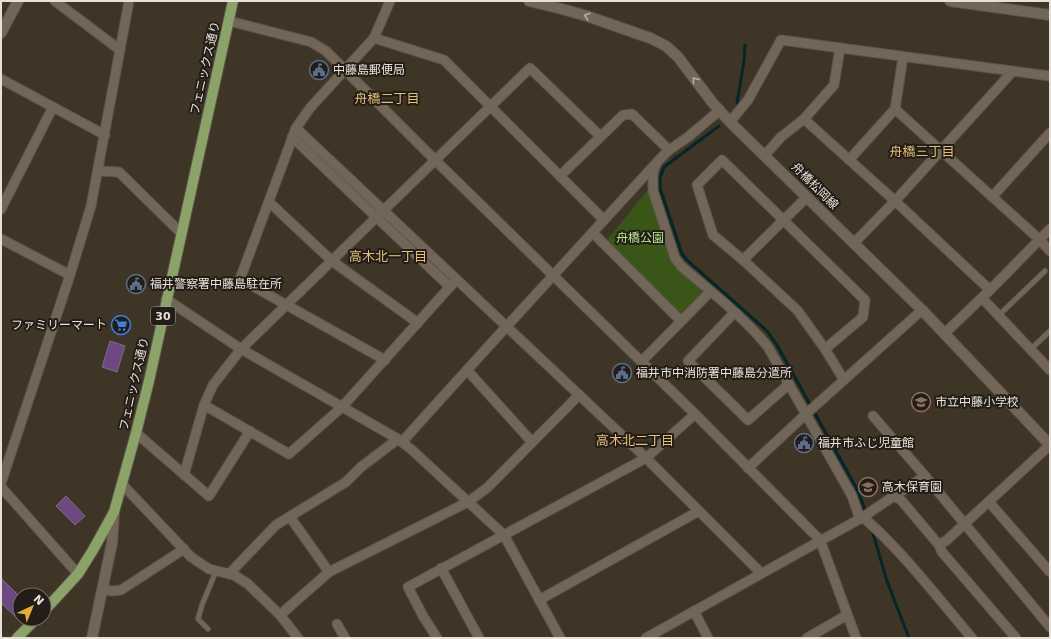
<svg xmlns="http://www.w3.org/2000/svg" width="1051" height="639" font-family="'DejaVu Sans','Noto Sans JP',sans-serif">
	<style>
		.green { fill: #395618 }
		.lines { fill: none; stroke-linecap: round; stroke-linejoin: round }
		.stream { stroke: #032629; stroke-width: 3 }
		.building { fill: #6e4981; stroke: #786e7e }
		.lane-casing { stroke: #5c5348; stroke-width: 6 }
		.street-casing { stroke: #5c5348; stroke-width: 11 }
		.secondary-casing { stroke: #5c5348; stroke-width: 12 }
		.primary-casing { stroke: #5c5348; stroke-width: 12 }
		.lane { stroke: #726658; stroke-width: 4.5 }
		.street { stroke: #726658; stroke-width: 9 }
		.secondary { stroke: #726658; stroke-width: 10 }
		.primary { stroke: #8ba268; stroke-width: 10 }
		.oneway { stroke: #b9b0a5 }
		.labels { text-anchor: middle; stroke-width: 4; stroke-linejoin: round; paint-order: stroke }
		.shield { fill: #221d17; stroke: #ada69f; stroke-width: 1 }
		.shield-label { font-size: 11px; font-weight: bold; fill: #e8e1d9 }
		.street-label { font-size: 12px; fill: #e8e1d9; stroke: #221d17 }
		.poi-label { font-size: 12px; fill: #e8e1d9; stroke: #221d17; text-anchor: start }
		.park-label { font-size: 12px; fill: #b9e88e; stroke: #221d17 }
		.neighbourhood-label { font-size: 13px; fill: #e6be77; stroke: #221d17 }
	</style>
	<rect width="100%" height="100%" fill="#3f3527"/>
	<!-- green -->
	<polygon class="green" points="647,191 655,206 672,257 703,293 681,316 607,240"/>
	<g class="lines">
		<!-- stream -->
		<g class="stream">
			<polyline points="737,103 744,61 745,45"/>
			<polyline points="719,126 664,167 660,178 660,188 682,254 687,260 767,331 777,345 858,491 866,513"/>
			<polyline points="872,530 887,581 909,638"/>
		</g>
	</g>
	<!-- building -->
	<g class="building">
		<polygon points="110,341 125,346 117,372 102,367"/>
		<polygon points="66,496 85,516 75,525 56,506"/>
		<polygon points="1,578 20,597 20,621 1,603"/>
	</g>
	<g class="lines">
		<defs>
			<g id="lane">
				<polyline points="999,315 1045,271"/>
				<polyline points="1031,349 1050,331"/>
				<polyline points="208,629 198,619 202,605 216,571"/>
			</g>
			<g id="street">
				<polyline points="55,1 120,50"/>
				<polyline points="229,21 311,42 326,51 436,161 695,414 820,540 856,638"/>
				<polyline points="374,38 390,1"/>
				<polyline points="1,79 105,135"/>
				<polyline points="895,109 1039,239 1050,251"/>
				<polyline points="804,119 895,201 990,290"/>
				<polyline points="730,122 748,100 781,40 1050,76"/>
				<polyline points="296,128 646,458 761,573"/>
				<polyline points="292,137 450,287"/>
				<polyline points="765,155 781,137 804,119 834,85 840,48"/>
				<polyline points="849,160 895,109 903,57"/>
				<path d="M656,164L653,172V191L675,258L681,266C711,292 743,316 768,347L852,496L860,519"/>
				<polyline points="98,171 119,172 181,233"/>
				<polyline points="560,176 623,115 632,114 669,150"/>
				<polyline points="992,197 1050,133"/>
				<polyline points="269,202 332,261 418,323"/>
				<polyline points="1,209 53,107"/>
				<polyline points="593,233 681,321"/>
				<polyline points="1,239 70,275"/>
				<polyline points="854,243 895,201 1013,71"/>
				<polyline points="743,260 807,197"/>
				<polyline points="982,298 1050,370"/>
				<polyline points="166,299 241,349 398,439 412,450 504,535 560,638"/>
				<polyline points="734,313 688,361 748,420 789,384"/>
				<polyline points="945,333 990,290 1050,229"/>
				<polyline points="825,349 863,317 865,300 722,160 697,185 713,235 743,260 798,311 825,349 844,380"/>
				<polyline points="385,360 240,279 296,128 310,108 374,38 444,60 604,220"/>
				<polyline points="641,362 710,292"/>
				<polyline points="467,370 532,442"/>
				<polyline points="204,405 289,454 342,407 456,280"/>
				<polyline points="873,416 925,476"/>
				<polyline points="136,433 209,496 250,431"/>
				<path d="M402,442C487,347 573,254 659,160L669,150L688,137L720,110"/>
				<polyline points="748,468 806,414 922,310"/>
				<polyline points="184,475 204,405 213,385 241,349 530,68 600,136"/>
				<polyline points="1,483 70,275 91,206 129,1"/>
				<polyline points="122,484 191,557 209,569 234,575 248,584 280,615 298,638"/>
				<polyline points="1,487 78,574"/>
				<polyline points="894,496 925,476 1050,627"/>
				<polyline points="989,502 1050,572"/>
				<polyline points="290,517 329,572"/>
				<path d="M863,517C904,553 937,597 972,638"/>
				<polyline points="939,545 942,552 1016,638"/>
				<polyline points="441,568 479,638"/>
				<polyline points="229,574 276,525 346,482 361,467 398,439"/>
				<polyline points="102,589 112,591 121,590 184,549"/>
				<polyline points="539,600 699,511"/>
				<polyline points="694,611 708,638"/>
				<polyline points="280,615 329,572 468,502 487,488 579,395"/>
				<polyline points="337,624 345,638"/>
				<polyline points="437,638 423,616 408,587 646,458 695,414"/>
				<polyline points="646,638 863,517 894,496 901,500 939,545 947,540 1050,445"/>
				<polyline points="807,638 847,615"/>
			</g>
			<g id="secondary">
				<polyline points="529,1 562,9 587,16 650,38 666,46 678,57 712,102 730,122 922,310 1050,445"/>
				<polyline points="950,1 1050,15"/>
				<polyline points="1,33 18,1"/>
				<polyline points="92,638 112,543 114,512"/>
			</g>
			<g id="primary">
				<polyline points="44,611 78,574 93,550 114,512 136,433 149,381 233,1"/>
				<polyline points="17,638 36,619"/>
			</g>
		</defs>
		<!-- lane casing -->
		<use href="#lane" class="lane-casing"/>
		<!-- street casing -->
		<use href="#street" class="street-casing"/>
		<!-- secondary casing -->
		<use href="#secondary" class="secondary-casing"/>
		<!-- primary casing -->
		<use href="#primary" class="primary-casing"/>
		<!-- lane -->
		<use href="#lane" class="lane"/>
		<!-- street -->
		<use href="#street" class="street"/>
		<!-- secondary -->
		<use href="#secondary" class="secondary"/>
		<!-- primary -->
		<use href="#primary" class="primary"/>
	</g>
	<!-- one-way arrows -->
	<defs><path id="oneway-chevron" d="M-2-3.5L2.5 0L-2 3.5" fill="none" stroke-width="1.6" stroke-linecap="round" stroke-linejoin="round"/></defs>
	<g class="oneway">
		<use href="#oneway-chevron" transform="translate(587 16) rotate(-162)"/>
		<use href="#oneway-chevron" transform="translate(695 80) rotate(-127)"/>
	</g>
	<!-- icons -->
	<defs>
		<symbol id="civic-ring" viewBox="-11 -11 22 22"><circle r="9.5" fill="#221d17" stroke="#5c6f8a" stroke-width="1.5"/><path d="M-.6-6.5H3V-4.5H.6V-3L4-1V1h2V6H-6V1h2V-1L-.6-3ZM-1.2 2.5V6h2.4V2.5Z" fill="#5c6f8a"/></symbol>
		<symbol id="supermarket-ring" viewBox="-11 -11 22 22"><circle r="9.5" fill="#221d17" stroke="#3f7fe0" stroke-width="1.5"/><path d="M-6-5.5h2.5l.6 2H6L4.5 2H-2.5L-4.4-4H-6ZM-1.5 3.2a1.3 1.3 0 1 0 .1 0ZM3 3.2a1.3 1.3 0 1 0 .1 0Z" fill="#3f7fe0"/></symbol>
		<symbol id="school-ring" viewBox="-11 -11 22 22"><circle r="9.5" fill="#221d17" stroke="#8d6e63" stroke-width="1.5"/><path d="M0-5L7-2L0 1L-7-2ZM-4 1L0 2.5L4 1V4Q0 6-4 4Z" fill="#8d6e63"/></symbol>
	</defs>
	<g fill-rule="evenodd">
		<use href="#civic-ring" x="308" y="59" width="22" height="22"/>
		<use href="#civic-ring" x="125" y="273" width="22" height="22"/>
		<use href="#supermarket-ring" x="110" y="314" width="22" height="22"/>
		<use href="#civic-ring" x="611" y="362" width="22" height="22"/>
		<use href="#school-ring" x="910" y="391" width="22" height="22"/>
		<use href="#civic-ring" x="793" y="432" width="22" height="22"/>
		<use href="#school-ring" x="857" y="476" width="22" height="22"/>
	</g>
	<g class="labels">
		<!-- shield labels -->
		<rect class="shield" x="151" y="307" width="24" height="18" rx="3"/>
		<g class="shield-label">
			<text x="163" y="320">30</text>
		</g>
		<!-- street labels -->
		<g class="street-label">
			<text transform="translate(205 68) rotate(-77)" y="4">フェニックス通り</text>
			<text transform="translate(815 186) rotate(45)" y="4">舟橋松岡線</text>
			<text transform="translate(134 384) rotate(-77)" y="4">フェニックス通り</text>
		</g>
		<!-- poi labels -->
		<g class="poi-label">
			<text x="333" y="74">中藤島郵便局</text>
			<text x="150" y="288">福井警察署中藤島駐在所</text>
			<text x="107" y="329" text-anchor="end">ファミリーマート</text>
			<text x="636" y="377">福井市中消防署中藤島分遣所</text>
			<text x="935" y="406">市立中藤小学校</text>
			<text x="818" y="447">福井市ふじ児童館</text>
			<text x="882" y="491">高木保育園</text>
		</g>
		<!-- park labels -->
		<g class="park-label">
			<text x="640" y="242">舟橋公園</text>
		</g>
		<!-- neighbourhood labels -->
		<g class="neighbourhood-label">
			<text x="387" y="103">舟橋二丁目</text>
			<text x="922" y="156">舟橋三丁目</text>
			<text x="388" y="261">高木北一丁目</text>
			<text x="635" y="445">高木北二丁目</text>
		</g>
	</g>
	<!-- border -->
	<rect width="1051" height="639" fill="none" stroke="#e8e1d9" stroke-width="4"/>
	<!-- north arrow -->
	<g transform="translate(32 607) rotate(44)"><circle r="19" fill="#221d17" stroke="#716b65"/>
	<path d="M0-3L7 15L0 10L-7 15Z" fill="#e6ad36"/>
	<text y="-6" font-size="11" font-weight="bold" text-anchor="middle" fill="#e8e1d9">N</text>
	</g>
</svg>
